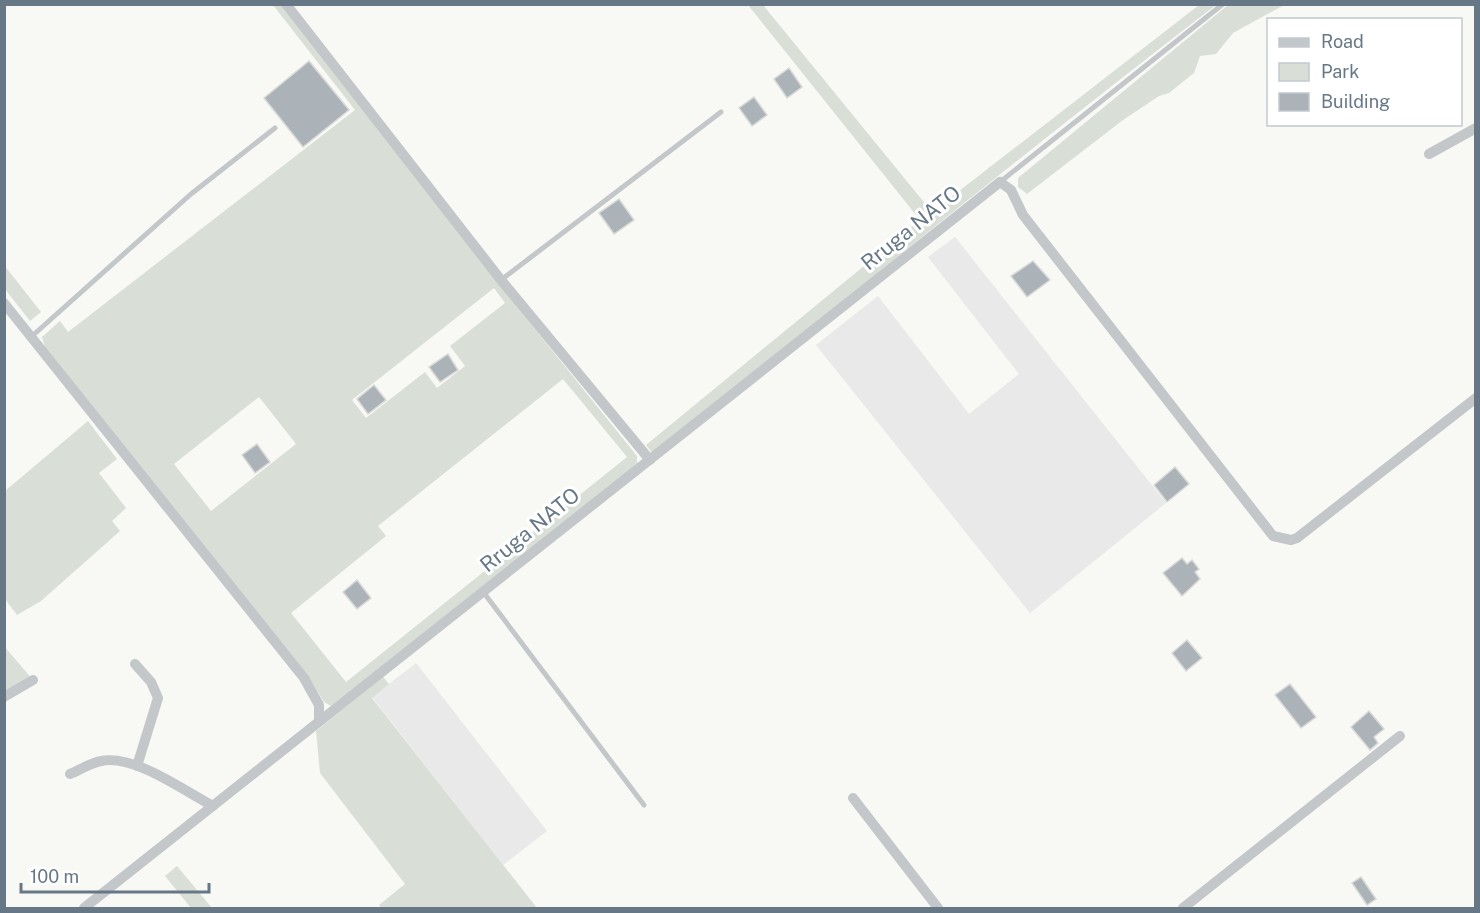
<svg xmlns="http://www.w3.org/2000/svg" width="1480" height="913" font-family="'Public Sans',sans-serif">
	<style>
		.built { fill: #e8e9e8 }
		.green { fill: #d9dfd6; fill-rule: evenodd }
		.building { fill: #abb3b9; stroke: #d9d9d7; stroke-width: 1.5 }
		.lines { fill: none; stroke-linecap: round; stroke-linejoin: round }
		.lane { stroke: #c3c7ca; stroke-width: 5 }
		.street { stroke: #c3c7ca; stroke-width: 10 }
		.labels { text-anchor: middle; stroke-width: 6; stroke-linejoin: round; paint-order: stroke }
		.street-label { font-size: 21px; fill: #667786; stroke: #fff }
	</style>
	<rect width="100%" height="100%" fill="#f8f8f5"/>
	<!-- built -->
	<g class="built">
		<polygon points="955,237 1166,503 1030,613 816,345 878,296 969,414 1019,374 928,257"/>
		<polygon points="416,663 547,831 503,865 372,697"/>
	</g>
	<!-- green -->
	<g class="green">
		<path d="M273,5H282L498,283L637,456V465L331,706L324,702L311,681L45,347L42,337L60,321L68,332L355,110ZM494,288L505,303L450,346L465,366L437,388L425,372L366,418L352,400ZM563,379L627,457L346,682L291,613L386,536L378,526ZM259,397L296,444L211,511L174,464Z"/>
		<path d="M748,5H763L932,212L1199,5H1216C1026,151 840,303 654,455L646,445L920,220Z"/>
		<polygon points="1228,5 1284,5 1233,33 1216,54 1200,56 1194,73 1169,93 1159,96 1123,120 1027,194 1018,187 1018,178"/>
		<polygon points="4,265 41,312 30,321 5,289"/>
		<polygon points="88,421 117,459 99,473 126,508 112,521 120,531 41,601 17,615 5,599 5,491"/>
		<polygon points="4,646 33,680 4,697"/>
		<polygon points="383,677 389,684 372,698 537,908 382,908 379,905 405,884 320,773 316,731"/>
		<polygon points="177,866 212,908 191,908 165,876"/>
	</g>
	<!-- building -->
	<g class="building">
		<polygon points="309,61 349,110 303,147 264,98"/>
		<polygon points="789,68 802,87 787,98 774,79"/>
		<polygon points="754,97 767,115 752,126 739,108"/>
		<polygon points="619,199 634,220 614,234 599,213"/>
		<polygon points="1033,261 1050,280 1027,297 1011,276"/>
		<polygon points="448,354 458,370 440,382 429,367"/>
		<polygon points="374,385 386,400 368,414 357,399"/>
		<polygon points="257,444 270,462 255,473 242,455"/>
		<polygon points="1175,467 1189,484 1167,502 1154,485"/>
		<polygon points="1182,558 1187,564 1192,560 1199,569 1195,572 1200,579 1182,596 1163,573"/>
		<polygon points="357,580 371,598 357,609 343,592"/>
		<polygon points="1187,640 1202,658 1186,671 1172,653"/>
		<polygon points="1290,684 1316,717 1301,728 1275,695"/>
		<polygon points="1369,711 1384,729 1374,737 1378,743 1370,750 1351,727"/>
		<polygon points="1361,877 1376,899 1367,905 1352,883"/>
	</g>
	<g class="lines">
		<!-- lane -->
		<g class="lane">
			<polyline points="1000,182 1223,4"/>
			<polyline points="501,280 721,112"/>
			<polyline points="31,337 191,194 275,128"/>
			<polyline points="484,593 644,805"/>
		</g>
		<!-- street -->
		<g class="street">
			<polyline points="286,4 501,280 650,460"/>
			<polyline points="1429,154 1476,128"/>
			<polyline points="4,303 304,678 319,705 319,720"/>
			<polyline points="135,664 151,682 158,698 137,766"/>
			<polyline points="4,697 33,680"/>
			<path d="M70,774C80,770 90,763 101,761C134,754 183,790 213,806"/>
			<polyline points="853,798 938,908"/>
			<polyline points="84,908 1000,182 1011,190 1023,215 1273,536 1291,540 1297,538 1476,398"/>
			<polyline points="1183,908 1400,736"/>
		</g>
	</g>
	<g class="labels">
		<!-- street labels -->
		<g class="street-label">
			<text transform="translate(911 228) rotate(-39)" y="7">Rruga NATO</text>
			<text transform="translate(530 530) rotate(-39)" y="7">Rruga NATO</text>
		</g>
	</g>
	<!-- border -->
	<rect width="1480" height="913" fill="none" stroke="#667786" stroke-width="12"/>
	<!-- legend -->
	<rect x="1267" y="18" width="195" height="108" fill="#ffffff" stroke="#c2c9cf" stroke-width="1.5"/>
	<rect x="1279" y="38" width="30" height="9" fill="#c3c7ca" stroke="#c2c9cf" stroke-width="1.5"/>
	<text x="1321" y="48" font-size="18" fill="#667786">Road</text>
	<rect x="1279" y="63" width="30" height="18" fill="#d9dfd6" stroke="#c2c9cf" stroke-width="1.5"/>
	<text x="1321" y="78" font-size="18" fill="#667786">Park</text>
	<rect x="1279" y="93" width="30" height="18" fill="#abb3b9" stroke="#c2c9cf" stroke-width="1.5"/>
	<text x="1321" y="108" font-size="18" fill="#667786">Building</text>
	<!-- scale -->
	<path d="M21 883v9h188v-9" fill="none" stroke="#667786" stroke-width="3"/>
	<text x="30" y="883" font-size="18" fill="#667786" stroke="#ffffff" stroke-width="4.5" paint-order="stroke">100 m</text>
</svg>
